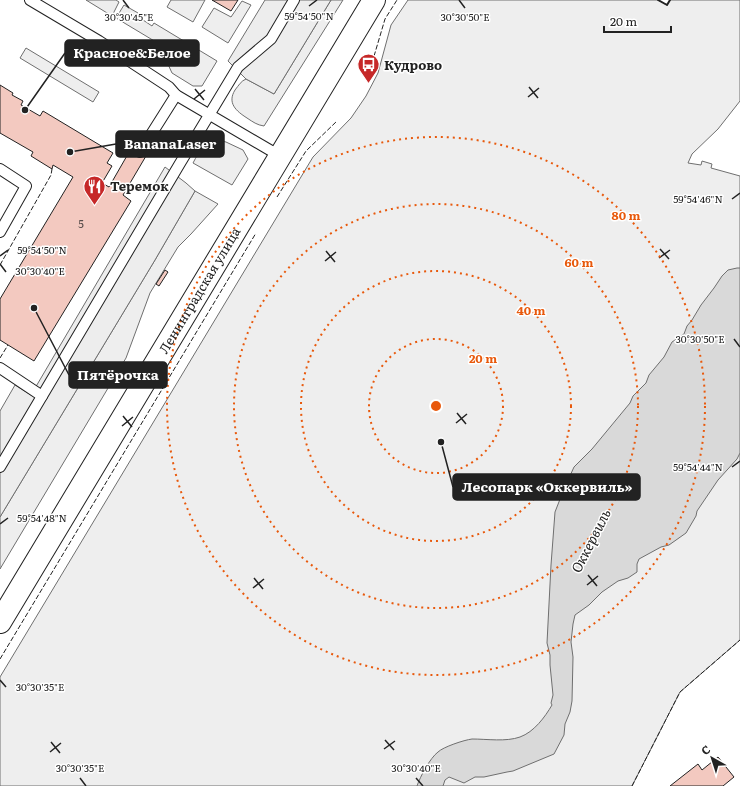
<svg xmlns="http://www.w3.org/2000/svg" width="740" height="786" font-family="Literata,serif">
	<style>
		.green { fill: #eee; stroke: #6f6f6f }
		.parking { fill: #ededed; stroke: #6f6f6f }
		.water { fill: #d9d9d9; stroke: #6f6f6f }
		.building { fill: #f3c9c0; stroke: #222 }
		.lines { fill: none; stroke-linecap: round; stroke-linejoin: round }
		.service-casing { stroke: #222; stroke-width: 12 }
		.tertiary-casing { stroke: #222; stroke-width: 24 }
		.service { stroke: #fff; stroke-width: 10 }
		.tertiary { stroke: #fff; stroke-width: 22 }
		.fence { stroke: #222; stroke-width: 1; stroke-dasharray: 5 2; stroke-linecap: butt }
		.wall { stroke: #222; stroke-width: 2 }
		.ticks { fill: none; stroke: #222; stroke-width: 1.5 }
		.ring { fill: none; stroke: #e8590c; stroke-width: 2; stroke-dasharray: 2 4 }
		.labels { text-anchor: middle; stroke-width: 3; stroke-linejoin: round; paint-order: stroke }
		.number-label { font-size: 11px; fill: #564c4a }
		.poi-label { font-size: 13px; font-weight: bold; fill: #222; stroke: #fff; text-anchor: start }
		.street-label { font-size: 13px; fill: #222; stroke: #fff }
		.water-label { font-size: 14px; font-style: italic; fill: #222; stroke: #fff }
		.ticks-label { font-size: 10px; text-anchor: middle; fill: #222; stroke: #fff; stroke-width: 3; stroke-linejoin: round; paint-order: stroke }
		.centre { fill: #e8590c; stroke: #fff; stroke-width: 2 }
		.ring-label { font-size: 12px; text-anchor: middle; font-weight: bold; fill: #e8590c; stroke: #fff; stroke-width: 3; stroke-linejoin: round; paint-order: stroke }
		.leader { fill: none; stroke: #222; stroke-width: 1.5 }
		.callout-dot { fill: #222; stroke: #fff; stroke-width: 1.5 }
		.callout { fill: #222; stroke: #222; stroke-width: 1.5 }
		.callout-label { font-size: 14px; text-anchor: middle; font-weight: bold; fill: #fff }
	</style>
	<rect width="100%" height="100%" fill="#fff"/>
	<!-- green -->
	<g class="green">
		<polygon points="86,0 116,0 119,2 112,16"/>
		<polygon points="171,0 205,0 193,22 167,7"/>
		<path d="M331,0H343L264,126C257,125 253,122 247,118C236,111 227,103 235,90C239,85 241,81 246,79L274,94Z"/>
		<polygon points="408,0 658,0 667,5 670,0 740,0 740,101 718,129 692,154 688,163 701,165 702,161 712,164 711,168 740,176 740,640 680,692 632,786 0,786 0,677 313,157 351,118 366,96 378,73 391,25"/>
		<polygon points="242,1 251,5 228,43 202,27 214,8 231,17"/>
		<polygon points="124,5 138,13 137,16 152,26 154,23 217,61 202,86 193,86 172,73 166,60 171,51 116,18"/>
		<polygon points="26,48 99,92 93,102 20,58"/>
		<path d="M218,140L226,142L243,150L248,159L232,185L193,163C200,150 203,143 218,140Z"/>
		<polygon points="195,191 218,204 191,234 178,247 150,293 126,358 0,569 0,517 155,260"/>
	</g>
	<!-- parking -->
	<g class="parking">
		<polygon points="265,0 331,0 274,94 246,79 228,61"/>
		<polygon points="165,167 186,183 195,191 155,260 0,517 0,411 15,385 31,395"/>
	</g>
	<!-- water -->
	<path class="water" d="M737,268H740V453L737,459L718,480L697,511L696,516L686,533L669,545L661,547L639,559L637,564V572L628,578L618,581L602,592L589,605L575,615L573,624L571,642L573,657L572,701L570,712L565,724L564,735L554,754L513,771L507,772L484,777H475L464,783L449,777L445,780L443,786H417C420,777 430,758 438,752C443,747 464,740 472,739C487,739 506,742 520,737C534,732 545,717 552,705L551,703L553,695L550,665V655L547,643L551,565L555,512L564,489L574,467L592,449L630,403L633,396L646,383L649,375L664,357L672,342L684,334L687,326L692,320L701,305L714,288L722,276L728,270Z"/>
	<!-- building -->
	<g class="building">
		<polygon points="212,0 238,0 231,11"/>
		<polygon points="0,85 13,93 12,95 23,101 21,105 40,116 43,111 113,153 107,163 112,166 102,183 109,187 132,147 146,156 123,195 131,201 34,361 0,340 0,299 73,177 53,165 52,169 31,156 33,152 0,133"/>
		<polygon points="165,270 168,272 159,286 156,284"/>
		<polygon points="718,757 734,777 723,786 670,786 698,764 702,770"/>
	</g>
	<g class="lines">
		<defs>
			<g id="service">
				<polyline points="30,0 99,41 169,87 176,95 280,156"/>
				<polyline points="140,152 176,95"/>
				<polyline points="0,169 26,186 0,232"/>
				<polyline points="0,368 42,396"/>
				<polyline points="0,467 179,165 238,67 271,39 294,0"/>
			</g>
			<g id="tertiary">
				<path id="s1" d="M0,622L374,0"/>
			</g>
		</defs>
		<!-- service casing -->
		<use href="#service" class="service-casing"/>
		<!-- tertiary casing -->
		<use href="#tertiary" class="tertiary-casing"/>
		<!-- service -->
		<use href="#service" class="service"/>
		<!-- tertiary -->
		<use href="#tertiary" class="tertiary"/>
		<!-- fence -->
		<g class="fence">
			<polyline points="372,63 385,19 397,0"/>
			<polyline points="277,197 306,151 337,121"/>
			<polyline points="0,265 51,175 52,169"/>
			<polyline points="0,358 8,345"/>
			<polyline points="0,659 256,233"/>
			<polyline points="632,786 680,692 740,640"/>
		</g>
		<!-- wall -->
		<polyline class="wall" points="658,0 667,5 670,0"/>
	</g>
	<!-- ticks -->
	<path class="ticks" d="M123,0L129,8M459,0L465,8M309,6L317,0M529,87L538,98M195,89L204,100M528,97L539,88M194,99L205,90M732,199L740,193M660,249L669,259M326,251L335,262M0,256L8,250M659,258L670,250M325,261L336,252M0,264L6,272M734,339L740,347M457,413L466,424M123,416L132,427M456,423L467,414M122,426L133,417M732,467L740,461M0,524L8,518M588,575L597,586M254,578L263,589M587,585L598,576M253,588L264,579M0,680L6,687M385,740L394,750M51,742L60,753M384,749L395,741M50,752L61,743M80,778L86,786M416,778L423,786"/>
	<!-- distance rings -->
	<g class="ring">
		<circle cx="436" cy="406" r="67"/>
		<circle cx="436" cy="406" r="135"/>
		<circle cx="436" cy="406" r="202"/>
		<circle cx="436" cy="406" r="269"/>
	</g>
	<!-- icons -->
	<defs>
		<symbol id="bus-pin" viewBox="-11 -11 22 30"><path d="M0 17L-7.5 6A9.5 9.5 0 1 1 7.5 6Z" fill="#c62828" stroke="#fff"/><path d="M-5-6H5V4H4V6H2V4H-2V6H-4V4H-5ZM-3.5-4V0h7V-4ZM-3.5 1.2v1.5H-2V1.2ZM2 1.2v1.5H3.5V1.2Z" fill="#fff"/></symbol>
		<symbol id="restaurant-pin" viewBox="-11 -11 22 30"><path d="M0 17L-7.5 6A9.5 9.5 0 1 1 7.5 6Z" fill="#c62828" stroke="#fff"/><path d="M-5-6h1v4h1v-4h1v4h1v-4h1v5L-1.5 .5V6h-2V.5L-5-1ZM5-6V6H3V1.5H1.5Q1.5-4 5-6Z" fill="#fff"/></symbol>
	</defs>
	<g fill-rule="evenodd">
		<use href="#bus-pin" x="356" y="52" width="25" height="34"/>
		<use href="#restaurant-pin" x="82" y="174" width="25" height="34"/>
	</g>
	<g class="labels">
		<!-- number labels -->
		<g class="number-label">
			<text x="81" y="228">5</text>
		</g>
		<!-- poi labels -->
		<g class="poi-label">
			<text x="384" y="70">Кудрово</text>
			<text x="110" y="191">Теремок</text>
		</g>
		<!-- street labels -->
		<g class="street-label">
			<text dy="5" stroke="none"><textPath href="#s1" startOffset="387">Ленинградская улица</textPath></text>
		</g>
		<!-- water labels -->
		<g class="water-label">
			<text transform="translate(591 541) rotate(-63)" y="5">Оккервиль</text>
		</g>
	</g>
	<g class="ticks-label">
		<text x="309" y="20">59°54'50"N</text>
		<text x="129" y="21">30°30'45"E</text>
		<text x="465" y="21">30°30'50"E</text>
		<text x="698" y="203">59°54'46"N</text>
		<text x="42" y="254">59°54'50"N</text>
		<text x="40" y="275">30°30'40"E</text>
		<text x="700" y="343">30°30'50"E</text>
		<text x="698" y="471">59°54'44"N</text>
		<text x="42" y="522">59°54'48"N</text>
		<text x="40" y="691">30°30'35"E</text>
		<text x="80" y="772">30°30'35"E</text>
		<text x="416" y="772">30°30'40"E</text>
	</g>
	<circle cx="436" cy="406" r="6" class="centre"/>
	<g class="ring-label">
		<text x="626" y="220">80 m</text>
		<text x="579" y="267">60 m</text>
		<text x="531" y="315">40 m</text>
		<text x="483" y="363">20 m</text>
	</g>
	<!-- callouts -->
	<path class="leader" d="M25 110L65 53M70 152L116 144M34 308L69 375M441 442L453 487"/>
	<g class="callout-dot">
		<circle cx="25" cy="110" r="4"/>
		<circle cx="70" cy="152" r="4"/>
		<circle cx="34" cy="308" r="4"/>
		<circle cx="441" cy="442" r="4"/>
	</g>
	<g class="callout">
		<rect x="65" y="40" width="134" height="26" rx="4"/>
		<rect x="116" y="131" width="108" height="26" rx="4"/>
		<rect x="69" y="362" width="98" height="26" rx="4"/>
		<rect x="453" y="474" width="187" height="26" rx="4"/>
	</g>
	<g class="callout-label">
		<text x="132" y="58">Красное&amp;Белое</text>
		<text x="170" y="149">BananaLaser</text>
		<text x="118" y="380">Пятёрочка</text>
		<text x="547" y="492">Лесопарк «Оккервиль»</text>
	</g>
	<!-- north arrow -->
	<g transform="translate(712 758) rotate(321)" stroke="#ffffff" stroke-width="3" paint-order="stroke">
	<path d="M0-3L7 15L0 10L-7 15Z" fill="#222222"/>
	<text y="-6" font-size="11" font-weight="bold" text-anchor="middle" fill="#222222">С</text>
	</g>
	<!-- scale -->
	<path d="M604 26v6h67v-6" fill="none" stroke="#222222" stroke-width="2"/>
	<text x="610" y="26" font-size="12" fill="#222222" stroke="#ffffff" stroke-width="3" paint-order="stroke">20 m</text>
</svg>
